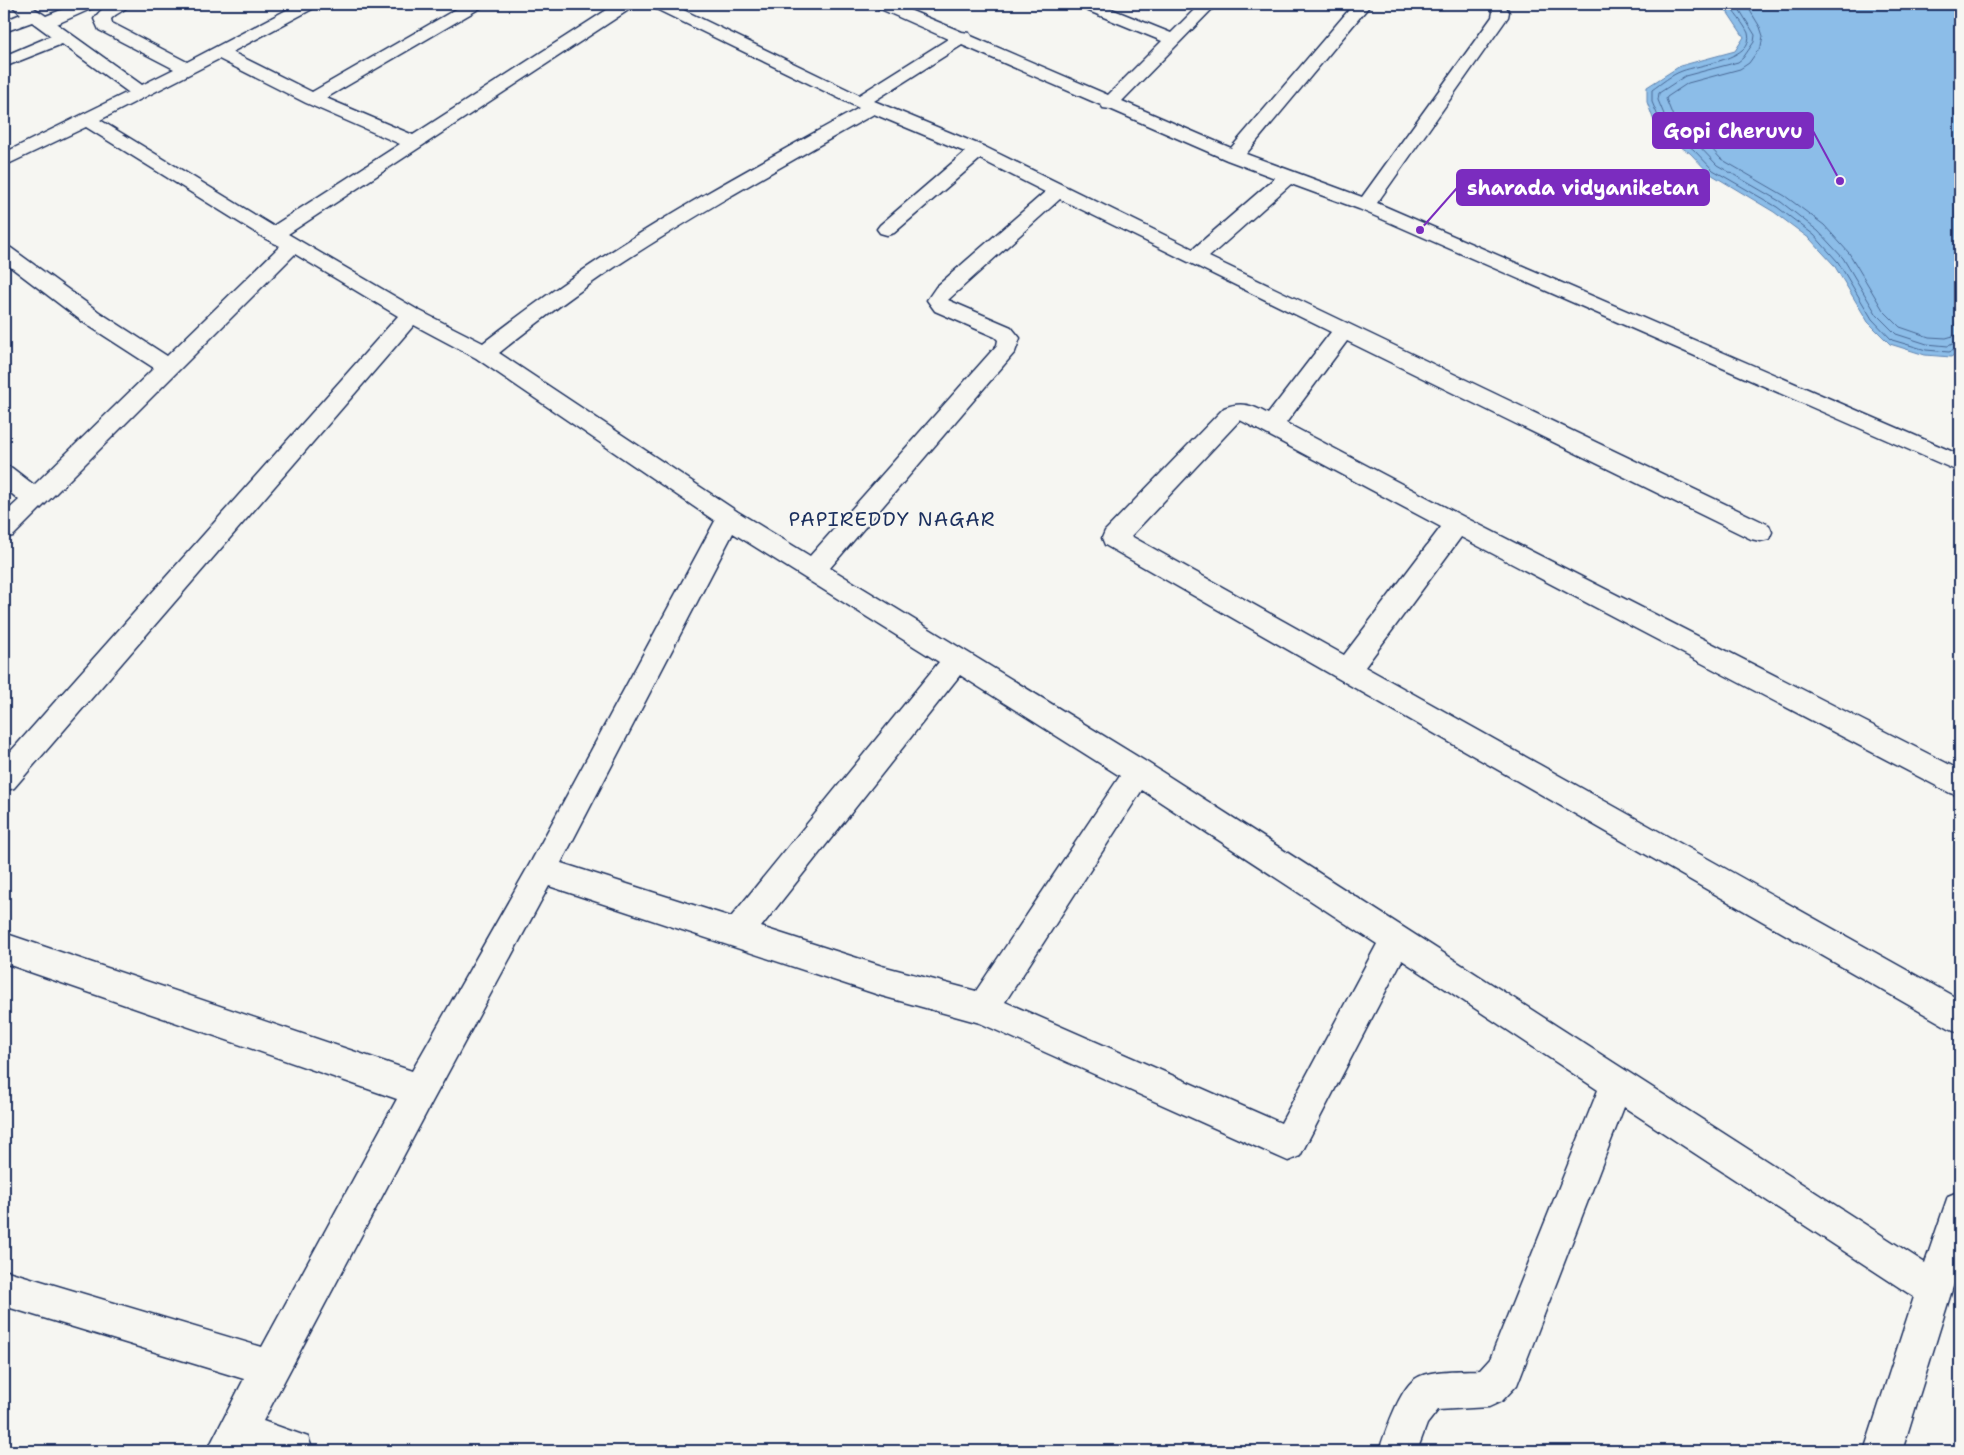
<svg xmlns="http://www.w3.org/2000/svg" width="1964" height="1455" font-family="'Shantell Sans',sans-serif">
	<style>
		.water { fill: #8cbde8; stroke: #5f84b1 }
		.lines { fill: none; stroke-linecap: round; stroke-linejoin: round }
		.shore { stroke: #486895; stroke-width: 1 }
		.minor-casing { stroke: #1b2f5e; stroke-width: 3 }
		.minor { fill: #f6f6f2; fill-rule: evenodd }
		.labels { text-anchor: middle; stroke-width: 4; stroke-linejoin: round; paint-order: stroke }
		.neighbourhood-label { font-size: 20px; letter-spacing: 1px; fill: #1b2f5e; stroke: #f6f6f2 }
		.leader { fill: none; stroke: #7b2cbf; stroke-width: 2 }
		.callout-dot { fill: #7b2cbf; stroke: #f6f6f2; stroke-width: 2 }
		.callout { fill: #7b2cbf; stroke: #7b2cbf; stroke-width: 2 }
		.callout-label { font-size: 20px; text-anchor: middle; font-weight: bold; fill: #fff }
	</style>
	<rect width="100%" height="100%" fill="#f6f6f2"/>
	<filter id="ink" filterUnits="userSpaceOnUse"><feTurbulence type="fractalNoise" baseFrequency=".02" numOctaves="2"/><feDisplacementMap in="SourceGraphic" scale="10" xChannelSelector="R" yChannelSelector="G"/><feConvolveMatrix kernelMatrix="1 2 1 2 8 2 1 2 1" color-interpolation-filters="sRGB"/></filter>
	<g filter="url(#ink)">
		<!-- water -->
		<polygon class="water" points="1722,4 1960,4 1960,351 1951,357 1925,355 1890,344 1868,322 1834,265 1810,239 1774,212 1709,173 1690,153 1658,132 1647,102 1647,87 1680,66 1735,51 1744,37"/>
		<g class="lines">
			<!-- shore -->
			<g class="shore">
				<path d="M1728,4C1734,13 1744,24 1748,33C1756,59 1697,65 1682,71C1671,75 1662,83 1652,90V102L1663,128L1693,149L1713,170L1777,207L1814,235L1838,262L1872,319L1892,340L1926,350L1949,352L1960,348"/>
				<polyline points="1736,4 1755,35 1754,42 1743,58 1738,62 1685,76 1659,93 1658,100 1668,124 1697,144 1717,165 1781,202 1818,231 1843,258 1877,315 1896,334 1927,344 1948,346 1960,341"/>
				<polyline points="1746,4 1760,27 1763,36 1761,46 1749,63 1740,69 1688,83 1667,97 1666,99 1674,119 1702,138 1721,159 1785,196 1824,225 1849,253 1883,310 1900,327 1929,337 1946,338 1960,334"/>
			</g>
			<defs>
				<path id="minor" d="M10,4H28L46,16L76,4H97L95,7L57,24L142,85L174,69L99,30L94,19C104,4 113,3 130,4C125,11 116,13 111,19L112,23L187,62L298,4H318L316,7L232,52L312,92L465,4H484L482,7L326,98L413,135L616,4H635L633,7L288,234L418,310L483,343C522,313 561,284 603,257C685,203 773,156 859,108L652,7L650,4H671L859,95L948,39L876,7L874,4H895L962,32L969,33L971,36L1108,95L1162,41L1079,7L1077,4H1099L1171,33L1200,4H1217L1122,101L1231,148L1354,4H1371L1246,154L1362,197L1492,17L1493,12L1488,4H1504L1509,12L1508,17L1377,203L1960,455V472L1359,209L1291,184L1209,257L1769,525L1772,532L1769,539L1760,541L1751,539L1347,341L1286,423L1466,518L1960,770V796L1950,793L1461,537L1365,667L1960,1000V1033L1949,1028L1105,545L1102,538L1105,531L1224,408C1241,401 1252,405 1268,414L1331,332L1060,199L948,300L1011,327L1020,338L1015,352L830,568L1148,763L1925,1263L1948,1196L1960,1191V1264L1902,1451H1864L1914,1297L1624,1107L1517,1385L1502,1401L1489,1407L1438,1410L1427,1424L1417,1451H1379C1385,1433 1399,1390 1415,1379C1429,1369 1463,1371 1480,1370L1490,1359L1598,1090L1402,960L1300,1156L1288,1161L980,1023L882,996L549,886L432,1102L263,1421L308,1437L313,1451H207L244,1379L4,1306V1270L262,1347L397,1099L4,963V933L412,1071L532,860L715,521L476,358L414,325L14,788L4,791V759L398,316L295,254L13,536L4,538V514L19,500L4,487V465L12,468L34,485L154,368L83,322L4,262V246L11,248L99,312L167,356L280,246L266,239L86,127L4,166V153L128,92L62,44L4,67V56L51,36L32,22L4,32V21L21,14ZM962,45L1101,105L1103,108L1110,109L1227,160L1275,178L1193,249L985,147L874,101ZM219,59L306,103L400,144L273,226L100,120ZM874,114L965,152L880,225L877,229L880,233L887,235L894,233L980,159L1045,192L936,287L927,300L935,311L995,337L998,340L997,345L810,556L738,512L499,353C538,322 577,292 618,265C701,211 788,163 874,114ZM1240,420L1441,527L1344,655L1131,536ZM733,533L939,662L731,917L561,863ZM960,675L1120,776L976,991L882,966L761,927ZM1142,790L1377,944L1281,1123L1005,1002Z"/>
			</defs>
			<!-- minor casing -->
			<use href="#minor" class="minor-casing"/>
			<!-- minor -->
			<use href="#minor" class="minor"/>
		</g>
	</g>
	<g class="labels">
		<!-- neighbourhood labels -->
		<g class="neighbourhood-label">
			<text x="892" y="526">PAPIREDDY NAGAR</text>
		</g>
	</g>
	<!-- callouts -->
	<path class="leader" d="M1840 181L1813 131M1420 230L1457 188"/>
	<g class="callout-dot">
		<circle cx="1840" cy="181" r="5"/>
		<circle cx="1420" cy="230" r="5"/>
	</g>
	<g class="callout">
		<rect x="1653" y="113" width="160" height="35" rx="5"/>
		<rect x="1457" y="170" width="252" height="35" rx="5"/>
	</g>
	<g class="callout-label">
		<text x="1733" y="138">Gopi Cheruvu</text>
		<text x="1583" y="195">sharada vidyaniketan</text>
	</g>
	<!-- margin -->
	<rect width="1964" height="1455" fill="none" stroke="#f6f6f2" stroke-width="20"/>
	<rect x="10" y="10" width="1944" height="1435" fill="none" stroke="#1b2f5e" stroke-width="2" filter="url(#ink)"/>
</svg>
